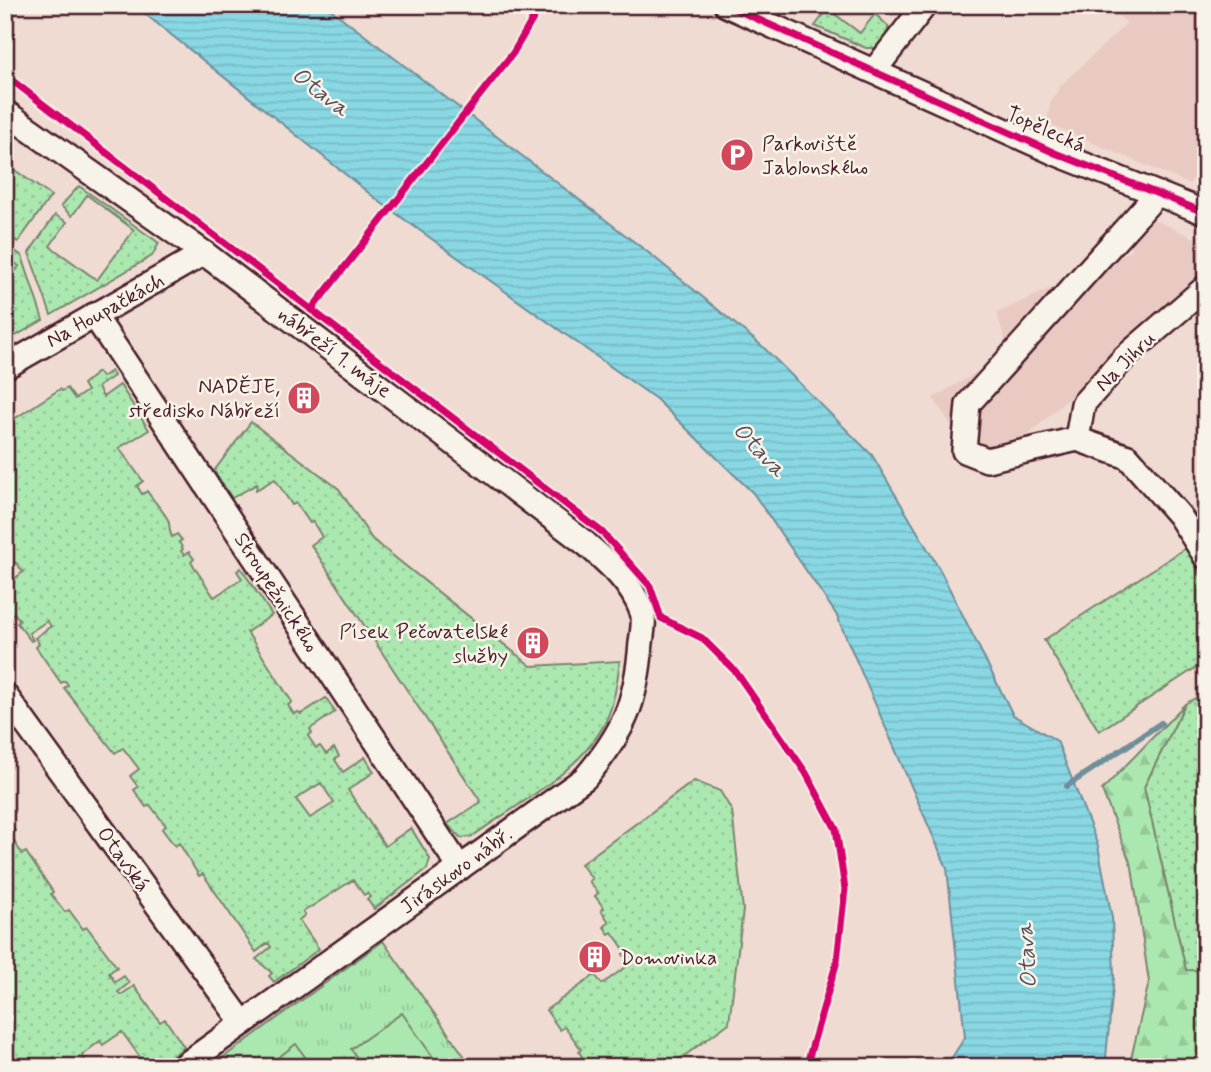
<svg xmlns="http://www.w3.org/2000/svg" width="1211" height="1072" font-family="Mynerve,sans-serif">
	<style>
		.built { fill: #e9cac2 }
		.grass { fill: url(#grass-dots); stroke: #7a846d; stroke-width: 2; fill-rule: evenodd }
		.forest { fill: url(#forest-firs); stroke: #7a846d; stroke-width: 2 }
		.park { fill: url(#park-tufts); stroke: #7a846d; stroke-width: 2 }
		.pitch { fill: #abe8af; stroke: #7a846d; stroke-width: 2 }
		.water { fill: url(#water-rules); stroke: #6f8e9a; stroke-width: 2 }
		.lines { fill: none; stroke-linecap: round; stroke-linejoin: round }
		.stream { stroke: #6f8e9a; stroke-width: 6 }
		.minor-casing { stroke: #4a1f2b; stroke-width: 28 }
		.minor { stroke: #f7f3e8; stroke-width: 23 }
		.cycleway-casing { stroke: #f7f3e8; stroke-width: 11 }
		.cycleway { stroke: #d6006c; stroke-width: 7 }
		.labels { text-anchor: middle; stroke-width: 5; stroke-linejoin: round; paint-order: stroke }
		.street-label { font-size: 21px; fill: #4a1f2b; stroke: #f7f3e8 }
		.poi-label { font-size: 21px; fill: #4a1f2b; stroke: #f7f3e8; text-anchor: start }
		.water-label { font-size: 23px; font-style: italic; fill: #5a4d59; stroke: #f7f3e8 }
	</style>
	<defs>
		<pattern id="grass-dots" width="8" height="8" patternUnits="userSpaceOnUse" patternTransform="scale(1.75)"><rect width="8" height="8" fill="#abe8af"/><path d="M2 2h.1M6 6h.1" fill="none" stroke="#95c797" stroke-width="1.8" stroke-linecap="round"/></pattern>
		<pattern id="forest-firs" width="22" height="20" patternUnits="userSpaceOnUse" patternTransform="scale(1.75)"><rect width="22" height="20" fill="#abe8af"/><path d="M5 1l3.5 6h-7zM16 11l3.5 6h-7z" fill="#95c797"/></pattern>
		<pattern id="park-tufts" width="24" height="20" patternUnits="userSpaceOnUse" patternTransform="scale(1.75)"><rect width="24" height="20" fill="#abe8af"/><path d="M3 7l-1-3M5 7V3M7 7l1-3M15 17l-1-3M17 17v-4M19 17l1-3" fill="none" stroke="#95c797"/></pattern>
		<pattern id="water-rules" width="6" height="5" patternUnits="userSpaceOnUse" patternTransform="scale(1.75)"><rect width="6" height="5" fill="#88d8e4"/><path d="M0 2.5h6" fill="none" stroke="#77b9c4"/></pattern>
	</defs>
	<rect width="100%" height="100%" fill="#efdbd2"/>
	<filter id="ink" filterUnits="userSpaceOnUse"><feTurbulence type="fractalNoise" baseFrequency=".0143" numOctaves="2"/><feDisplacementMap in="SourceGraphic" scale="14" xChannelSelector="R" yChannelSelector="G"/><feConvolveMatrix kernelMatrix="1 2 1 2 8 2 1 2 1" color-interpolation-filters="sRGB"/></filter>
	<g filter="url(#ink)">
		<!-- built -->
		<g class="built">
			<polygon points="1105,5 1206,5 1206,163 1189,184 1047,123 1050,104 1060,86 1127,23"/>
			<polygon points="1134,211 1206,243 1206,286 1135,338 1015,447 970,453 933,398 1009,353 997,313 1131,251"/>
		</g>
		<!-- grass -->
		<g class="grass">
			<polygon points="828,9 860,33 875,14 888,26 888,35 875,48 866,48 815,26"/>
			<polygon points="5,163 51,196 18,242 5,233"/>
			<polygon points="79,186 159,243 152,256 51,315 29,253 55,215 67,222 50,246 97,280 134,230 87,195 72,216 61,206"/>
			<polygon points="6,245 22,256 43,320 5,342 5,285 19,266 5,256"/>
			<path d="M111,371L114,376L98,387L103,397L120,385L149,430L119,448L143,481L137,486L142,494L147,491C153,500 163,511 167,518C171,524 168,530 172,537L177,534L182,540L179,542L183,549L181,551L184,555L189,552L194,559L191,562L214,597L242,579L237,571L241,568L272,615L247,632L292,702L288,705L294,714L298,712L301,714L326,698L335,712L310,729L312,733L308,736L316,748L320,746L326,754L334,748L339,756L335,760L343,772L365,757L374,772L348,790L385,846L411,828L430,859L427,869L374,909L367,899L370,897L367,893L364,895L353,880L303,912L305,915L299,920L319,949L274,982L269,976L272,973L256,959L271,947L268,943L256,952L203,874L199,876L179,843L175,846L162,829L166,826L150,805L146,807L134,790L138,787L130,776L139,769L123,748L115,753L64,688L68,685L65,681L61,683L36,647L39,644L35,638L51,626L47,621L29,633L33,640L31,641L17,623L20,620L14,613L11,615L5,607V579L9,583L23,572L15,562L9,566L12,571L5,576V425L60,389L62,391L67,388L75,399L87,391L83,384L98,372L102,377ZM321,783L334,803L310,818L296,799Z"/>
			<path d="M251,422L339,489L372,539L531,666L620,661C617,681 615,700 607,719C583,771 518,803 473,836L461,838L447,824L481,802L311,545L322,537L313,522L310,523L296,503L292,505L275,479L256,490L257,484L232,498L214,471Z"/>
			<polygon points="1186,548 1206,586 1206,661 1099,731 1044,640"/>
			<polygon points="1206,692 1206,971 1186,971 1144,787 1185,704"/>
			<polygon points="694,781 720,791 732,811 743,910 729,1023 669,1067 585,1067 587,1064 579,1052 581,1049 565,1027 560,1030 546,1010 595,975 602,984 630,964 623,954 626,952 612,932 609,934 604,927 609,922 601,910 604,908 595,896 598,893 589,881 592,879 581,864"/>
			<polygon points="5,818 15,831 10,835 22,854 26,852 53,892 51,894 65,912 69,910 83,929 87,927 117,967 109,973 115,982 124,976 129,983 118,992 121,995 134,986 160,1022 165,1019 184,1047 158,1067 147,1067 122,1032 103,1045 100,1041 82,1055 85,1060 75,1067 62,1067 54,1057 40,1067 5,1067"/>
		</g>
		<!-- forest -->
		<polygon class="forest" points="1185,704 1144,787 1186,970 1206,971 1206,1067 1129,1067 1149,982 1132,867 1102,790"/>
		<!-- park -->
		<polygon class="park" points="383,941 472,1067 210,1067"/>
		<!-- pitch -->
		<g class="pitch">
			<polygon points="402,1013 440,1067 363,1067 351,1049"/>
			<polygon points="296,1044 312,1067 266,1067"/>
		</g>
		<!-- water -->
		<polygon class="water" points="134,5 325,5 654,257 762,346 872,455 940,570 1013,715 1057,741 1098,846 1112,918 1114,977 1105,1067 946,1067 965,1037 947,868 836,614 753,493 656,399 380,202"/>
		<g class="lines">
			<!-- stream -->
			<polyline class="stream" points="1067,786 1161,723"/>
			<defs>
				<g id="minor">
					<polyline points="726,5 1055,153 1206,213"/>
					<polyline points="874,71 925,5"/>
					<path d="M5,112L204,253L585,543C608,563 631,582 642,612C645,620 642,634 641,643C636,704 624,732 585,778L182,1067"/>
					<polyline points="1206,287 1125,357 1083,404 1077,439 1128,457 1179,515 1206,557"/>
					<polyline points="94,315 460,868"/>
					<polyline points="5,367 204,253"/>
					<polyline points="1077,439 987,460 964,451 968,404 1157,194"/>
					<polyline points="5,695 243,1023"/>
				</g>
			</defs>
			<!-- minor casing -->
			<use href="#minor" class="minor-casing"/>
			<!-- minor -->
			<use href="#minor" class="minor"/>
			<defs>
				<g id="cycleway">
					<polyline points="726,5 1055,153 1206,213"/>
					<polyline points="5,75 602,532 650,586 661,618 702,638 736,672 806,773 836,829 845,889 837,961 806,1067"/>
					<polyline points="311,310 513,53 541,5"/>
				</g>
			</defs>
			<!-- cycleway casing -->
			<use href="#cycleway" class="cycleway-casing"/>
			<!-- cycleway -->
			<use href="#cycleway" class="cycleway"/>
		</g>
	</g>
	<!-- icons -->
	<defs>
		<symbol id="parking-disc" viewBox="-11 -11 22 22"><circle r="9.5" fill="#d1495b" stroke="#f7f3e8"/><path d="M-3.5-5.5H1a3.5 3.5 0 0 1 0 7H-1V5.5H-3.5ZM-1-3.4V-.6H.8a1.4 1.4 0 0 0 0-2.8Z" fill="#fff"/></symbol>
		<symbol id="building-disc" viewBox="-11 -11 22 22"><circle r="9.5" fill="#d1495b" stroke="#f7f3e8"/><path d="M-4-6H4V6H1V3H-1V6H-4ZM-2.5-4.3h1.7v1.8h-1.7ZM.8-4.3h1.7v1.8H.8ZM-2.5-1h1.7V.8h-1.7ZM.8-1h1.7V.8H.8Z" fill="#fff"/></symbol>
	</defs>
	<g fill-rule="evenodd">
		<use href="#parking-disc" x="718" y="136" width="38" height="38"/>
		<use href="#building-disc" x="285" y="379" width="38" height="38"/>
		<use href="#building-disc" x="514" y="624" width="38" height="38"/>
		<use href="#building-disc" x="576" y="938" width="38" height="38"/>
	</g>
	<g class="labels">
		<!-- street labels -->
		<g class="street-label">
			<text transform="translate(1046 129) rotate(24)" y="7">Topělecká</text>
			<text transform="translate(105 310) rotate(-29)" y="7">Na Houpačkách</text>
			<text transform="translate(335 352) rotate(37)" y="7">nábřeží 1. máje</text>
			<text transform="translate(1125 361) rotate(-45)" y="7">Na Jihru</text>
			<text transform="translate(277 592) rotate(57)" y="7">Stroupežnického</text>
			<text transform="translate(124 859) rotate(54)" y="7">Otavská</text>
			<text transform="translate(456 870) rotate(-36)" y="7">Jiráskovo nábř.</text>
		</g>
		<!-- poi labels -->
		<g class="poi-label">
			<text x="762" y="150">Parkoviště<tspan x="762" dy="24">Jablonského</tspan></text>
			<text x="280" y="393" text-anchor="end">NADĚJE,<tspan x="280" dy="24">středisko Nábřeží</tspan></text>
			<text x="508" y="638" text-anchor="end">Písek Pečovatelské<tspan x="508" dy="24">služby</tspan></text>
			<text x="620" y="964">Domovinka</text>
		</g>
		<!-- water labels -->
		<g class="water-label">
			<text transform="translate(321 91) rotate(38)" y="8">Otava</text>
			<text transform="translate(760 449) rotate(47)" y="8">Otava</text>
			<text transform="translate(1026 956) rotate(-94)" y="8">Otava</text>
		</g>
	</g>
	<!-- margin -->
	<rect width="1211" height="1072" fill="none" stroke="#f7f3e8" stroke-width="28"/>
	<rect x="14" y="14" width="1183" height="1044" fill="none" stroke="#4a1f2b" stroke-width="2.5" filter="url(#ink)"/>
</svg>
